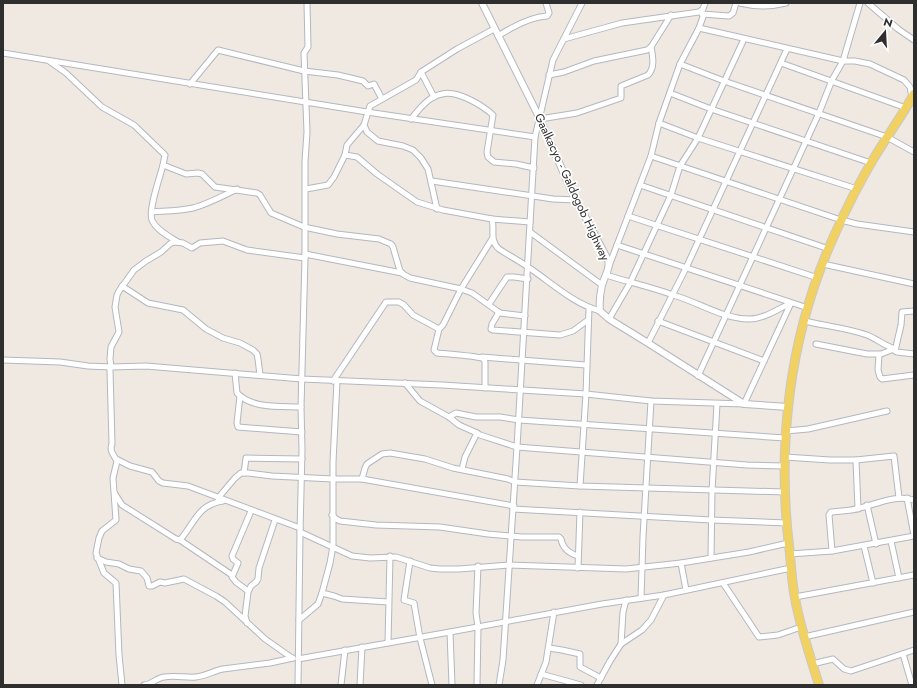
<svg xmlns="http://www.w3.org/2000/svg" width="917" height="688" font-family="Jost,sans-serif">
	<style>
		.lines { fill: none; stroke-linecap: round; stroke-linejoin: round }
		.minor-casing { stroke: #b4b7c1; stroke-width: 7 }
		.tertiary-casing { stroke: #b4b7c1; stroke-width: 8 }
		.primary-casing { stroke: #c9c9c9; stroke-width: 10 }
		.minor { stroke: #fff; stroke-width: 5 }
		.tertiary { stroke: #fff; stroke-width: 6 }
		.primary { stroke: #f2d163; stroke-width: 8 }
		.labels { text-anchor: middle; stroke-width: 3.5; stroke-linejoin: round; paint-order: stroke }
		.street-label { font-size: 12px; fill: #2e2e2e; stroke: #fff }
	</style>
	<rect width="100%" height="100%" fill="#efe9e1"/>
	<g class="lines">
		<defs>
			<g id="minor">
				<path d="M740,3C756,7 770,7 786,3"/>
				<polyline points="860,3 843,61 855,61 870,64 904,80 910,87 912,97"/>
				<polyline points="868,3 898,29 914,40"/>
				<polyline points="702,14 729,16 733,13 736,3"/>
				<path d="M498,36C512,27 530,17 547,16L549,13L546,3"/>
				<polyline points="564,39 622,23 699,12 703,9 705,3"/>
				<polyline points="3,53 367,112 535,137"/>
				<polyline points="49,61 66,73 102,107 134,125 165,155 163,165 186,174 198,173 202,174 215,187 257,193 260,195 271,213 304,227 337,234 379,239 391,244 393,247 400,271 403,274 410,278 461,289 472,293 500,313 525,316"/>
				<polyline points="781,63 906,108"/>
				<polyline points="680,64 724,81 887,137 914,152"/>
				<polyline points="421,72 434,97"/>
				<polyline points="549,75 564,72 594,61 647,50 651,47 671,15"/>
				<polyline points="190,84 218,50 304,71 338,75 363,81 368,86 374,84 382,99"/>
				<polyline points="670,93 711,109 871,163"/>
				<path d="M411,119C419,109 429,96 442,94C457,90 482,105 493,115L487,152L488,157L494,162L516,164L534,168"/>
				<path d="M540,119L577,113L621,98V86L648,75C655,68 653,57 651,47"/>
				<polyline points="659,123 698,138 857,189"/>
				<polyline points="364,125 367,132 378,141 403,146 413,150 421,158 428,169 437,209"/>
				<path d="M345,155L357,157L377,174L417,202L443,210L492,219C495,230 489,240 499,249C508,255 518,260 528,267C552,283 572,303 600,311"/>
				<polyline points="651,156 841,220 857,224 914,232"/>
				<path d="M163,165C160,177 148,210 152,220C156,230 170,237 178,242"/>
				<polyline points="432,181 553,199 576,200"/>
				<polyline points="640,185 829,249"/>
				<polyline points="306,189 328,185 334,177 345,155 347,145 364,125 370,106 416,80 421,72 457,49 494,29"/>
				<path d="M152,212C165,211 179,211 193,208C208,204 223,196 237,189"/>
				<polyline points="628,216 818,278"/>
				<polyline points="492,219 530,222"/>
				<polyline points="530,232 602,285 603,283"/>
				<polyline points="617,245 808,308"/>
				<polyline points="305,254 402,273"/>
				<polyline points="823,264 914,284"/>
				<polyline points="609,266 651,156 659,123 680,64 699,28 704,14"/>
				<path d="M606,275C628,282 651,287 673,295C698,302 723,319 749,319C764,319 778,309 791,303"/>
				<polyline points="122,286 148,303 183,310 206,329 223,338 240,343 253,350 257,354 258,359 260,375"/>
				<polyline points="489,304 507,277 514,277 528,279"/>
				<polyline points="914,311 902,312 901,325 895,351 897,352 914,354"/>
				<polyline points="499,312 492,324 491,329 493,330 560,335 573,331 588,320"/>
				<polyline points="609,319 630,283 671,195 680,166 698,138 744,39"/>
				<polyline points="658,321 764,361"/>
				<path d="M805,321C825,326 847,328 867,335C877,339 885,346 895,349"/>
				<polyline points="648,343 686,268 787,49"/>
				<polyline points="816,344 867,354 881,354 894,349"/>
				<polyline points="879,355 878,370 880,377 882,379 914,375"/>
				<polyline points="482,357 586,365"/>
				<polyline points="3,360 60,362 88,366 111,367 110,359 111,347 119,332 115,307 117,295 119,291 134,270 146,261 161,252 171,243 176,242 183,243 192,248 200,243 223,241 247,250 305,258"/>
				<path d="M235,373L237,393C252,409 280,406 301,407"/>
				<polyline points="698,376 819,113 832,80 843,61 699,28"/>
				<polyline points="333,381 386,302 399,302 404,305 413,315 439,329"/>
				<polyline points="337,381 333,462 333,546 330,563 322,593 334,596 342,599 388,602"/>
				<polyline points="405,383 420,401 449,417 459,425 477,433 480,435 517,447 747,465 784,466"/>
				<path d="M485,388V362L484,359C478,356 446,354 437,353L434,350L439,329L443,325L461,289L492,239"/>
				<polyline points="240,396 237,423 238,427 302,432"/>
				<polyline points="449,417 456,413 476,417 500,417 519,420 785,438"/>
				<polyline points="786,431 808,429 887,411"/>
				<polyline points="785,457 830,460 856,460 894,456 899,498"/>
				<polyline points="116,459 130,466 152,472 159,481 163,483 188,486 300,528"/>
				<polyline points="856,460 858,509"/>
				<polyline points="462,469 465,457 477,433"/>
				<polyline points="244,473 246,458 302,459"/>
				<polyline points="362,479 365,468 367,464 382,454 390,453 425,459 453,468 508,479 515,482 580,486 784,492"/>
				<polyline points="580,486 586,394 589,308"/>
				<path d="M115,494L122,505L176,539L180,540C195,523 197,505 223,501"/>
				<polyline points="218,498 235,478 241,473 248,473 272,476 333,479 362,479 514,506"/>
				<polyline points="907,498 914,535"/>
				<polyline points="867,505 876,544"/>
				<polyline points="513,509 711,520 786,523"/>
				<path d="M332,515L336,519L340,521L376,525L440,527L488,534L522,537H559L561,539C563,549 569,553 578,556"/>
				<polyline points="300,532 352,556 370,558 396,557 430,568 440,569 459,569 509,565 626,569 681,563 749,552 788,543"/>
				<polyline points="180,540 232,575"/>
				<polyline points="891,541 899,578"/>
				<polyline points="864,546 873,583"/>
				<path d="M832,551L829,515L831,512C840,511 848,511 856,509C875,505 895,494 914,500"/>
				<polyline points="790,554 832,551 914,536"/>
				<polyline points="97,558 106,562 119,564 129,569 141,571 147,578 149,586 152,586 160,582 165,583 184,579 216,596 225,602 265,639 292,658"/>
				<polyline points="711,558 712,491 717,404"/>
				<polyline points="410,561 404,600 414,603 420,638 432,685"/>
				<polyline points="681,563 686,590"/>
				<polyline points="578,568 580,512"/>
				<polyline points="723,583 759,637 778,635 801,627"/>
				<polyline points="248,591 236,582 232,577 238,563 233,559 232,556 251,511"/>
				<polyline points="795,597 914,575"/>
				<polyline points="641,598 643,537 651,401"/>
				<polyline points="299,620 318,604 322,593"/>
				<polyline points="247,623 245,616 248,592 251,586 256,582 258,579 259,568 275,520"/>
				<polyline points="450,632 452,685"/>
				<polyline points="804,637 914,612"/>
				<polyline points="388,643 390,556"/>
				<polyline points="621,644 623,612 626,600"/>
				<polyline points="549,648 562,650 580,654 580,667 601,678"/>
				<polyline points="903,654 912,685"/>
				<polyline points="298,659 450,632 602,604 664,595 791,568"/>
				<polyline points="812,664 833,659 844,669 851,671 914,650"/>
				<polyline points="541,674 581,685"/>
				<path d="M122,685L119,655L116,583L104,573L96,553L99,538L102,531L116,520L113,478L117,461C114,455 109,451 112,444L110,370L111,367L146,366L302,379L442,385L586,394L651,401L744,404L791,303"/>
				<path d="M144,685C152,684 157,678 164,677C175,675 186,678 196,677C206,676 213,671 223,669L270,663L293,658"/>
				<polyline points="298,685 300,532 302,450 301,407 305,258 305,162 307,132 304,53 308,47 307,3"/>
				<polyline points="341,685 345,650"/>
				<polyline points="360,685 362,647"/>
				<polyline points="477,685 478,627 476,613 478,566"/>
				<polyline points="499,685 503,660 517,447 535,137 553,60 582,3"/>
				<polyline points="537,685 546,662 554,612"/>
				<polyline points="597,685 610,661 621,644 642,630 651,620 664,595"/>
			</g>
			<path id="tertiary" d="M482,3L540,119L572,192L608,260C611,268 604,277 602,285C600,294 599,302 600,311L609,319L648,343L744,404L788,407"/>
			<path id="primary" d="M819,685C810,656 800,627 795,598C792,583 791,569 790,554C776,447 789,335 834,236C846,209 859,183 874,158C887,136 902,116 914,94"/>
		</defs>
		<!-- minor casing -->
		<use href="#minor" class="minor-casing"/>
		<!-- tertiary casing -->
		<use href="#tertiary" class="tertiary-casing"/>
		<!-- primary casing -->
		<use href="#primary" class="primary-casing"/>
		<!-- minor -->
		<use href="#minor" class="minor"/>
		<!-- tertiary -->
		<use href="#tertiary" class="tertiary"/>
		<!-- primary -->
		<use href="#primary" class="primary"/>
	</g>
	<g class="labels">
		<!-- street labels -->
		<g class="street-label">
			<text transform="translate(572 187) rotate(65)" y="4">Gaalkacyo - Galdogob Highway</text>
		</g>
	</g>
	<!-- border -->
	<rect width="917" height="688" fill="none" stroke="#2e2e2e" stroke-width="8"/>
	<!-- north arrow -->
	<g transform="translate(885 32) rotate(18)" stroke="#ffffff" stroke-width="3" paint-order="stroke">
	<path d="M0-3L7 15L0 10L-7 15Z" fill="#2e2e2e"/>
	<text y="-6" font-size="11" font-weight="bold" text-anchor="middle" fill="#2e2e2e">N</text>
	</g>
</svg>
